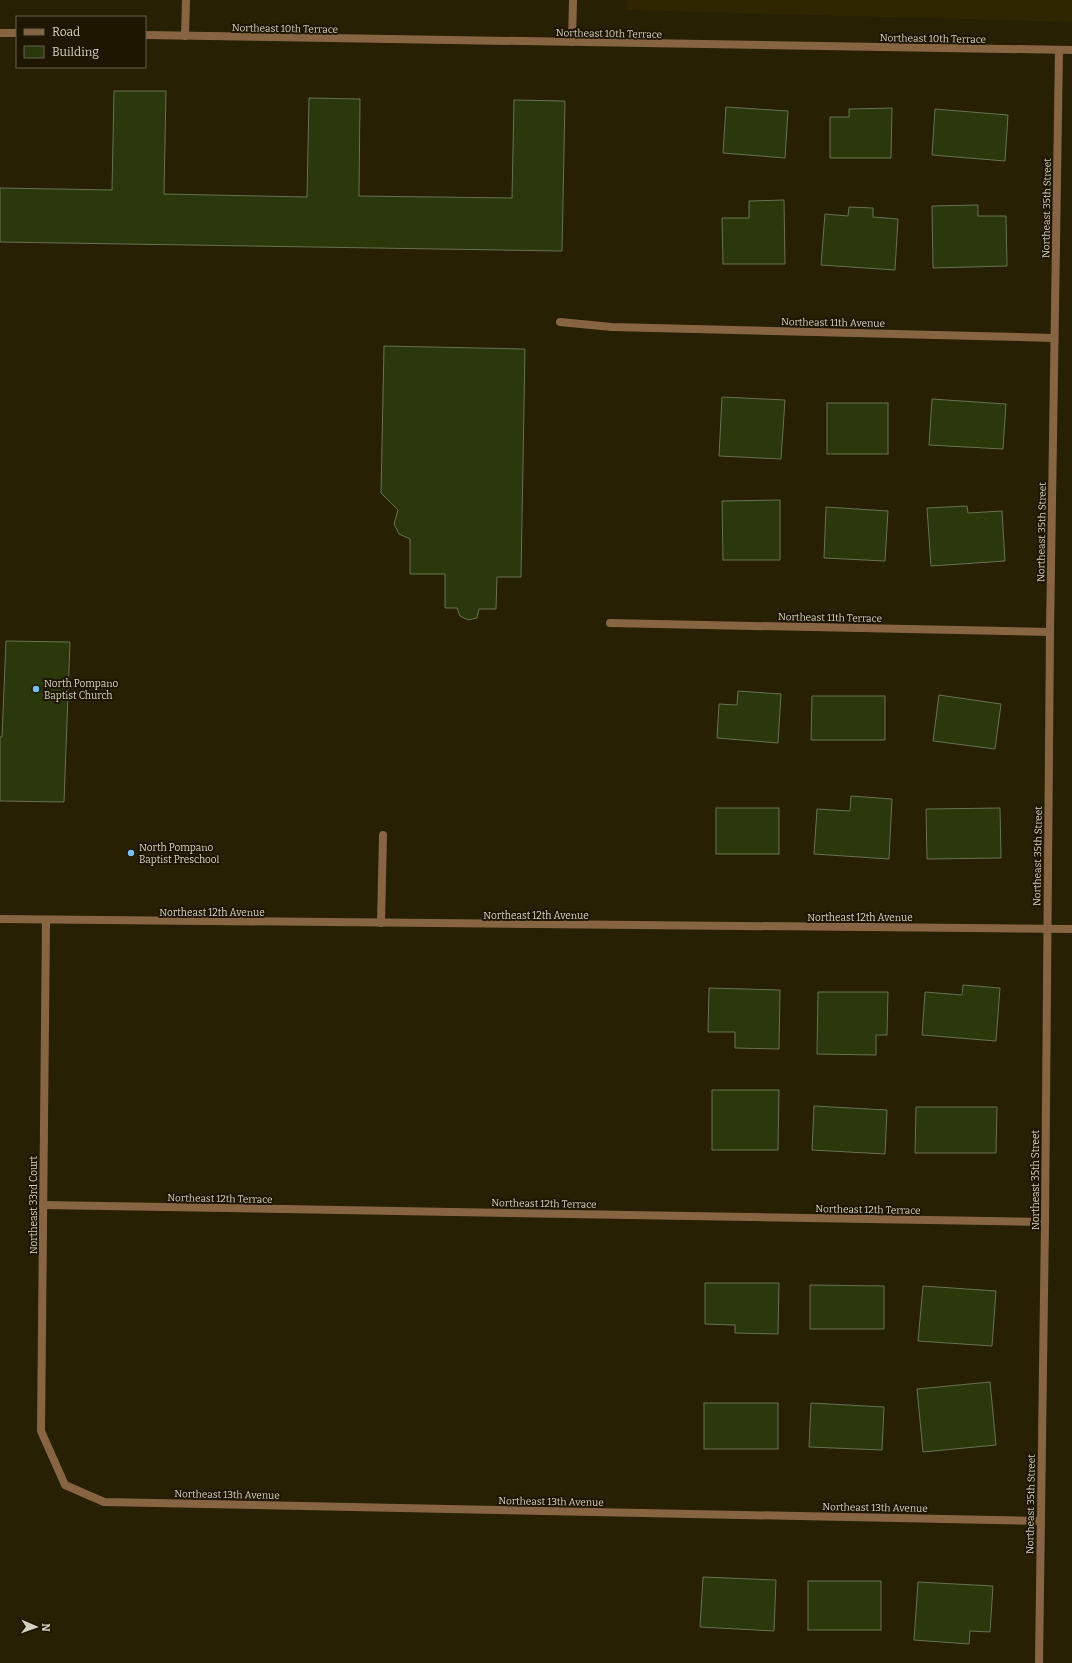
<svg xmlns="http://www.w3.org/2000/svg" width="1072" height="1663" font-family="Bitter,serif">
	<style>
		.built { fill: #2f2600 }
		.building { fill: #2b380c; stroke: #667253 }
		.lines { fill: none; stroke-linecap: round; stroke-linejoin: round }
		.service { stroke: #876543; stroke-width: 8 }
		.minor { stroke: #876543; stroke-width: 8 }
		.poi-dot { fill: #75c0f6; stroke: #1e1600; stroke-width: 1.5 }
		.labels { text-anchor: middle; stroke-width: 4; stroke-linejoin: round; paint-order: stroke }
		.street-label { font-size: 10px; fill: #d6d2c1; stroke: #1e1600 }
		.poi-label { font-size: 10px; fill: #d6d2c1; stroke: #1e1600; text-anchor: start }
	</style>
	<rect width="100%" height="100%" fill="#272002"/>
	<!-- built -->
	<polygon class="built" points="627,0 1072,0 1072,22 626,10"/>
	<!-- building -->
	<g class="building">
		<polygon points="114,91 166,91 164,194 307,197 309,98 360,99 359,196 512,198 514,100 565,101 562,251 0,242 0,188 112,190"/>
		<polygon points="726,107 788,111 785,158 723,153"/>
		<polygon points="892,108 891,158 830,158 830,117 849,117 849,109"/>
		<polygon points="935,109 1008,115 1005,161 932,155"/>
		<polygon points="784,200 785,264 723,264 722,218 749,218 749,201"/>
		<polygon points="978,205 978,216 1006,216 1007,266 933,268 932,206"/>
		<polygon points="849,207 873,208 873,217 898,219 895,270 821,265 825,214 848,216"/>
		<polygon points="384,346 525,349 521,577 497,577 496,609 479,609 477,618 468,620 460,616 457,608 445,608 445,574 410,574 410,539 399,534 394,524 398,510 381,493"/>
		<polygon points="722,397 785,400 781,459 719,456"/>
		<polygon points="932,399 1006,404 1003,449 929,445"/>
		<rect x="827" y="403" width="61" height="51"/>
		<polygon points="780,500 780,560 723,560 722,501"/>
		<polygon points="967,506 968,513 1002,511 1005,561 931,566 927,508"/>
		<polygon points="826,507 888,511 885,561 824,558"/>
		<polygon points="6,641 70,642 64,802 0,801 0,737 2,737"/>
		<polygon points="738,691 781,694 778,743 717,738 719,704 737,705"/>
		<polygon points="939,695 1001,704 995,749 933,741"/>
		<polygon points="812,696 885,696 885,740 811,740"/>
		<polygon points="851,796 892,799 889,859 814,854 817,809 850,811"/>
		<rect x="716" y="808" width="63" height="46"/>
		<polygon points="1000,808 1001,858 927,859 926,809"/>
		<polygon points="963,985 1000,988 996,1041 922,1035 925,992 962,995"/>
		<polygon points="709,988 780,990 779,1049 735,1048 735,1032 708,1032"/>
		<polygon points="818,992 888,992 887,1035 876,1035 876,1055 817,1054"/>
		<polygon points="712,1090 779,1090 778,1150 712,1150"/>
		<polygon points="814,1106 887,1110 885,1154 812,1150"/>
		<polygon points="916,1107 997,1107 996,1153 915,1153"/>
		<polygon points="705,1283 779,1283 778,1334 735,1333 735,1325 705,1324"/>
		<polygon points="810,1285 884,1286 884,1329 810,1329"/>
		<polygon points="923,1286 996,1291 992,1346 918,1341"/>
		<polygon points="990,1382 996,1445 923,1452 917,1389"/>
		<rect x="704" y="1403" width="74" height="46"/>
		<polygon points="811,1403 884,1407 882,1450 809,1447"/>
		<polygon points="703,1577 776,1580 774,1631 700,1627"/>
		<rect x="808" y="1581" width="73" height="49"/>
		<polygon points="918,1582 993,1586 990,1632 970,1631 969,1644 914,1640"/>
	</g>
	<g class="lines">
		<!-- service -->
		<g class="service">
			<polyline points="185,36 186,0"/>
			<polyline points="572,42 573,0"/>
			<polyline points="381,923 383,835"/>
		</g>
		<!-- minor -->
		<g class="minor">
			<polyline points="0,33 17,33"/>
			<polyline points="145,35 1072,50"/>
			<polyline points="560,322 612,327 1054,338"/>
			<polyline points="610,623 1050,632"/>
			<polyline points="0,919 1072,929"/>
			<polyline points="46,921 41,1431 65,1485 104,1502 1040,1521"/>
			<polyline points="43,1205 1045,1222"/>
			<polyline points="1039,1663 1045,1222 1050,632 1059,50"/>
		</g>
	</g>
	<!-- markers -->
	<g class="poi-dot">
		<circle cx="36" cy="689" r="4"/>
		<circle cx="131" cy="853" r="4"/>
	</g>
	<g class="labels">
		<!-- street labels -->
		<g class="street-label">
			<text transform="translate(285 28) rotate(1)" y="4">Northeast 10th Terrace</text>
			<text transform="translate(609 33) rotate(1)" y="4">Northeast 10th Terrace</text>
			<text transform="translate(933 38) rotate(1)" y="4">Northeast 10th Terrace</text>
			<text transform="translate(1046 208) rotate(-89)" y="4">Northeast 35th Street</text>
			<text transform="translate(833 322) rotate(1)" y="4">Northeast 11th Avenue</text>
			<text transform="translate(1041 532) rotate(-89)" y="4">Northeast 35th Street</text>
			<text transform="translate(830 617) rotate(1)" y="4">Northeast 11th Terrace</text>
			<text transform="translate(1037 856) rotate(-89)" y="4">Northeast 35th Street</text>
			<text x="212" y="916">Northeast 12th Avenue</text>
			<text x="536" y="919">Northeast 12th Avenue</text>
			<text x="860" y="921">Northeast 12th Avenue</text>
			<text transform="translate(1035 1180) rotate(-90)" y="4">Northeast 35th Street</text>
			<text transform="translate(220 1198) rotate(1)" y="4">Northeast 12th Terrace</text>
			<text transform="translate(544 1203) rotate(1)" y="4">Northeast 12th Terrace</text>
			<text transform="translate(33 1205) rotate(-90)" y="4">Northeast 33rd Court</text>
			<text transform="translate(868 1209) rotate(1)" y="4">Northeast 12th Terrace</text>
			<text transform="translate(227 1494) rotate(1)" y="4">Northeast 13th Avenue</text>
			<text transform="translate(551 1501) rotate(1)" y="4">Northeast 13th Avenue</text>
			<text transform="translate(1030 1504) rotate(-89)" y="4">Northeast 35th Street</text>
			<text transform="translate(875 1507) rotate(1)" y="4">Northeast 13th Avenue</text>
		</g>
		<!-- poi labels -->
		<g class="poi-label">
			<text x="44" y="687">North Pompano<tspan x="44" dy="12">Baptist Church</tspan></text>
			<text x="139" y="851">North Pompano<tspan x="139" dy="12">Baptist Preschool</tspan></text>
		</g>
	</g>
	<!-- legend -->
	<rect x="16" y="16" width="130" height="52" fill="#1e1600" stroke="#68614d"/>
	<rect x="24" y="29" width="20" height="6" fill="#876543" stroke="#68614d"/>
	<text x="52" y="36" font-size="12" fill="#d6d2c1">Road</text>
	<rect x="24" y="46" width="20" height="12" fill="#2b380c" stroke="#68614d"/>
	<text x="52" y="56" font-size="12" fill="#d6d2c1">Building</text>
	<!-- north arrow -->
	<g transform="translate(36 1627) rotate(92)" stroke="#1e1600" stroke-width="3" paint-order="stroke">
	<path d="M0-3L7 15L0 10L-7 15Z" fill="#d6d2c1"/>
	<text y="-6" font-size="11" font-weight="bold" text-anchor="middle" fill="#d6d2c1">N</text>
	</g>
</svg>
